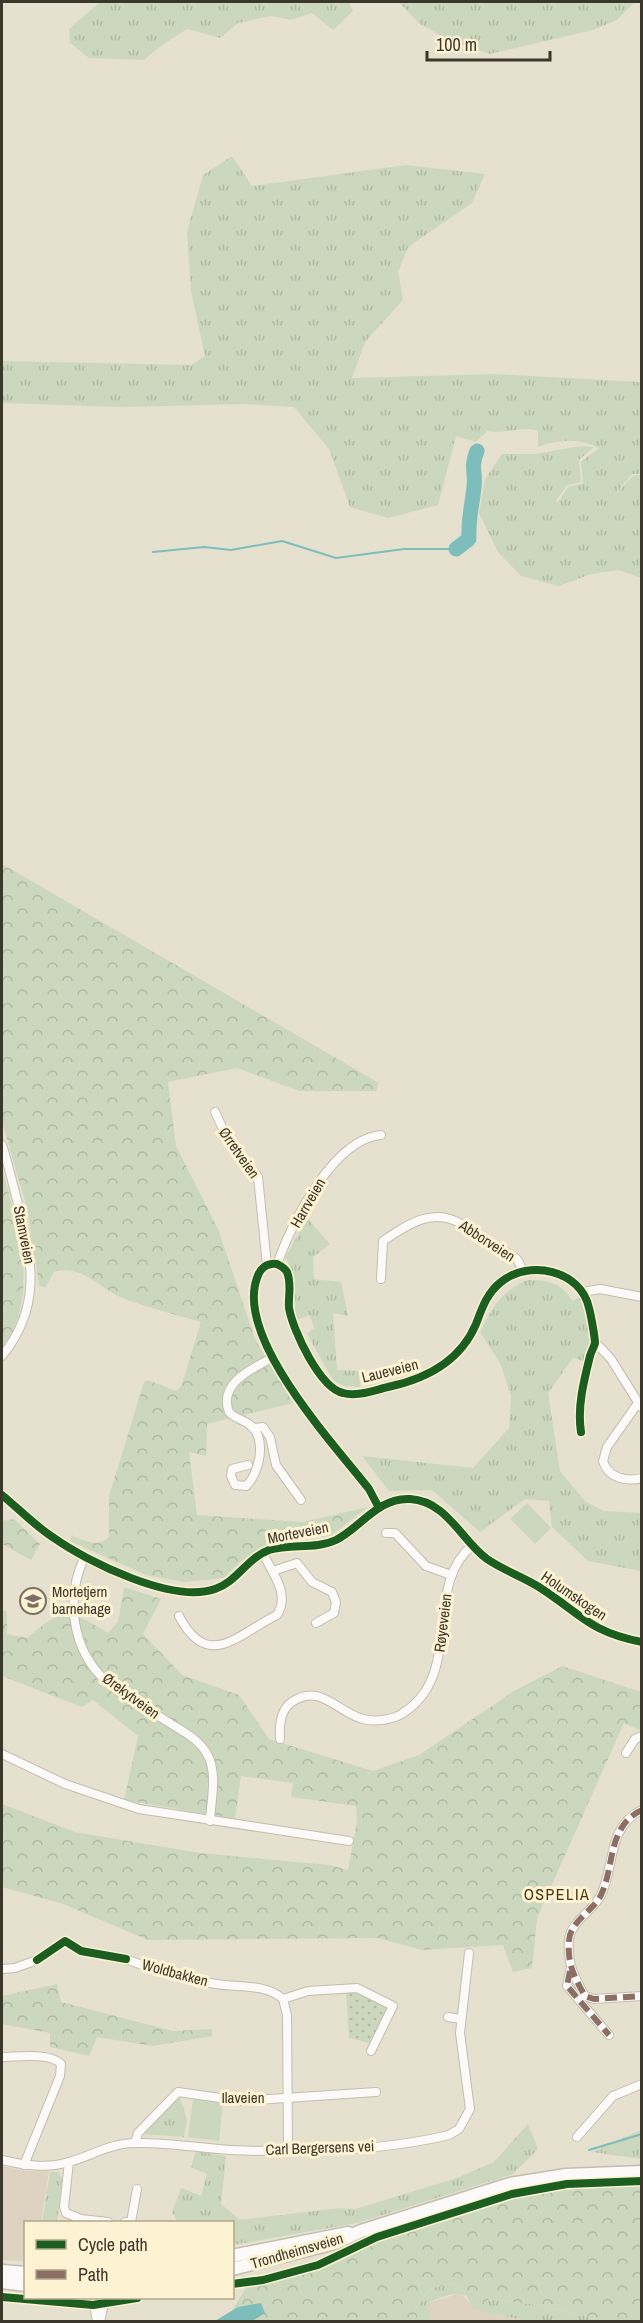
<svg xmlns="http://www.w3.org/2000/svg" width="643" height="2323" font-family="'Archivo Narrow',sans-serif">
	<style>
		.industrial { fill: #ded2c1 }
		.grass { fill: url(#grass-tufts) }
		.forest { fill: url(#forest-crowns) }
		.park { fill: url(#park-dots) }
		.pitch { fill: #ccd8bd }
		.water { fill: #7dbdbc }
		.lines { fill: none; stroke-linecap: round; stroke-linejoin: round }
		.stream { stroke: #7dbdbc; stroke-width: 2 }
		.river { stroke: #7dbdbc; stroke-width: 15 }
		.minor-casing { stroke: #c2bdb0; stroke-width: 10 }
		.trunk-casing { stroke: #c2bdb0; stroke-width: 15 }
		.minor { stroke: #fbfaf8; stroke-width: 8 }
		.trunk { stroke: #fbfaf8; stroke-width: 12 }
		.quiet { stroke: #8d6e63; stroke-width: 6; stroke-dasharray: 12 6; stroke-linecap: butt }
		.cycleway-casing { stroke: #fdf2d2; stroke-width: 11 }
		.cycleway { stroke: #1b5e20; stroke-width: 8 }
		.labels { text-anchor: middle; stroke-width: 6; stroke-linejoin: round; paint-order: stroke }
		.street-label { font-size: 15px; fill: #3c372b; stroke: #fdf2d2 }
		.poi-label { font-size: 15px; fill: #3c372b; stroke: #fdf2d2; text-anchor: start }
		.neighbourhood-label { font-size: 16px; letter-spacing: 1.5px; fill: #4a3410; stroke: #fdf2d2 }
	</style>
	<defs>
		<pattern id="grass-tufts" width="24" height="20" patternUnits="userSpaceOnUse" patternTransform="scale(1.5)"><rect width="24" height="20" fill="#ccd8bd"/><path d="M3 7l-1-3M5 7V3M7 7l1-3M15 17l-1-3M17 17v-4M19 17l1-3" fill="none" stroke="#b0baa3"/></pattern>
		<pattern id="forest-crowns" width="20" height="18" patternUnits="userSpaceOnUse" patternTransform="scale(1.5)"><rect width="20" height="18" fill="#ccd8bd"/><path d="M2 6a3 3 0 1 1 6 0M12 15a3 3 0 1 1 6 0" fill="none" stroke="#b0baa3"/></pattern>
		<pattern id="park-dots" width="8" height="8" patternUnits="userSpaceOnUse" patternTransform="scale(1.5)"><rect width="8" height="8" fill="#ccd8bd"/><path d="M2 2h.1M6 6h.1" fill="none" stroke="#b0baa3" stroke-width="1.8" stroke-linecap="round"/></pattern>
	</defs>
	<rect width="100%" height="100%" fill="#e6e0cf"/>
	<!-- industrial -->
	<g class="industrial">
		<polygon points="2,2166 26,2171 49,2171 41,2222 26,2222 25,2261 2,2260"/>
		<polygon points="460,2293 478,2311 528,2321 430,2321 431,2317 426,2304"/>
	</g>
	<!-- grass -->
	<g class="grass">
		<polygon points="100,2 349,2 353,11 333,30 312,13 291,20 271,16 238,23 220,38 187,29 158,48 144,60 89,58 70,43 69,29"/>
		<polygon points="399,2 634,2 634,3 617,20 593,30 490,54 453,42 420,24"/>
		<path d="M232,156L252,186L406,165L485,174L472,203L408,247L398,272L403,300L365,342L352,378L494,374L641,382V474H632L613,497L633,476L641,475V578L619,570L591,574L559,586L521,576L498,552L479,513L485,479L502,454H535L581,446L594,447L579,460L581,482L567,485L556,501L558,502L568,487L583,483L581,462L599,448C579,438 558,439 538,447V431C521,425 504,435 487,431L476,442L456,436L438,505L388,518L350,507L329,449L294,407L245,404L123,407L2,403V361L191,365L205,356L191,291L187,232L203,175Z"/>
		<path d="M307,1218L330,1244L313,1257L314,1279L341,1282L348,1316L333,1313L337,1370L359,1371L360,1387L343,1386L333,1380L307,1334L314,1328L310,1315L296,1320C293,1296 300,1277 285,1258Z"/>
		<path d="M527,1280C547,1280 562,1282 572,1301L584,1295L592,1338L587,1362L573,1358L548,1393L560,1471L586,1502L604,1511L641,1513V1571L588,1561L552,1527L549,1501L525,1499L480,1532L432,1490L389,1491L362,1456L473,1468L509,1428L511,1396L500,1363L480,1332C492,1308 501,1291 527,1280Z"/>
		<polygon points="179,2096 187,2119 184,2137 142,2134"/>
		<polygon points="528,2124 538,2149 513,2174 357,2223 233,2245 232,2222 178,2222 172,2212 181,2188 201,2196 207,2174 191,2167 196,2151 226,2156 221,2204 240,2220 339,2208 355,2209 457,2178 494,2162"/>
		<polygon points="641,2130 641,2159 592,2152"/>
		<polygon points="50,2172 58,2172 62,2178 57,2222 42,2222"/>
		<path d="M452,2284L462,2287L466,2296C454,2290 438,2299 426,2304L431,2317L430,2321L418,2317L415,2310L431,2288Z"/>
		<polygon points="489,2299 538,2305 608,2321 528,2321 478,2311"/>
	</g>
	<!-- forest -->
	<g class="forest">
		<path d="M2,864L379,1083L376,1091H299L237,1068L168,1082L176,1146L218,1229L255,1339L293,1403L207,1424L206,1456L189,1452L197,1515L303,1522L368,1507L330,1536L266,1545L240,1562L224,1578L184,1582L146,1575L70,1541L72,1535C84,1541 98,1548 109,1537V1496L144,1382L148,1380L176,1391L181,1387L201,1322C176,1315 150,1308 125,1299C102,1291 82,1263 54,1272L45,1288L39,1285L27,1208L2,1122Z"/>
		<path d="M2,1168C17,1225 42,1296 2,1348Z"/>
		<polygon points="14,1519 40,1544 31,1560 2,1544 2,1521"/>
		<path d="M124,1587L161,1599L143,1634L182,1675L239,1695L269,1739L373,1771L419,1755L514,1691L562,1666L641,1692V1731L624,1723L537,1918L532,1968L513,1972L503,1945L422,1950L378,1938L148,1940L63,1904L2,1887V1804L75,1832L200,1853L329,1865L348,1870L357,1822L356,1806L291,1797L293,1783L241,1776L235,1819L124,1800L138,1736L93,1700L82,1707L2,1676V1610L7,1611V1634L27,1638C64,1607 68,1609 108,1633L118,1622Z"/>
		<polygon points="57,1984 61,2002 173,2031 212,2029 212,2036 153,2046 97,2037 89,2056 50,2047 50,2033 2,2024 2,1996"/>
		<polygon points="641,2180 641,2321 608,2321 538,2305 489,2299 478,2311 473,2308 462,2287 452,2284 431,2288 415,2309 418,2317 430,2321 221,2322 226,2320 247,2286 512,2194 571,2184"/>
	</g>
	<!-- park -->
	<polygon class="park" points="346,1990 365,1994 389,2008 370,2043 349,2038"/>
	<!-- pitch -->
	<g class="pitch">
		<polygon points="527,1503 551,1528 535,1544 510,1519"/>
		<polygon points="193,2099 223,2104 219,2141 188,2137"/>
	</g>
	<!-- water -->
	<polygon class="water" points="261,2303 265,2313 252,2321 215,2321 238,2307"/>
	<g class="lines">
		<!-- stream -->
		<g class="stream">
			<polyline points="153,552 204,547 231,550 282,541 336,558 404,549 456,549"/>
			<polyline points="589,2150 642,2134"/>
		</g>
		<!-- river -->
		<path class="river" d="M456,549L469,539C468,517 472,508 474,487C476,471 470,469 477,451"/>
		<defs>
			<g id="minor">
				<polyline points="215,1112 230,1144 258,1177 267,1265"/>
				<path d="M2,1145C9,1165 13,1187 19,1207C33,1263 41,1308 2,1356"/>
				<path d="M277,1264C292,1223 333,1139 381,1135"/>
				<path d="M381,1279L383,1241C408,1224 434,1206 463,1225C473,1232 482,1241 493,1247C508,1254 518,1253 522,1271"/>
				<polyline points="583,1292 600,1289 642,1297"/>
				<polyline points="595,1342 611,1359 641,1407"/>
				<path d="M638,1403L607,1447L603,1461C608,1478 626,1482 642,1478"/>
				<polyline points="253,1428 263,1427 270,1437 276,1465 301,1500"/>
				<path d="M248,1465L232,1469L231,1476L235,1485L246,1486C260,1473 267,1438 250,1425C243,1419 235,1419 229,1412C218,1384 251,1369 272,1358"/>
				<path d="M2,1495C19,1509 35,1526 54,1538C88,1562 173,1604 215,1589C237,1582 247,1558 269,1550C291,1543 315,1550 336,1540C361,1527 379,1497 410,1499C447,1501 461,1540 487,1559C503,1570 523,1577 539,1587C580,1613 589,1632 642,1642"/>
				<path d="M379,1508L369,1489C333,1443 235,1338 257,1278C260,1268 267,1263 277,1264C281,1266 285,1268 287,1272C292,1284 288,1297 289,1308C293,1331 320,1388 343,1393C357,1397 375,1390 388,1387C426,1379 460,1362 476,1324C482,1308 487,1293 501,1282C529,1259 581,1270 589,1308C591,1315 595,1338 595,1343C594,1347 591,1352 590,1356C584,1380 577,1407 581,1432"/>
				<polyline points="386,1533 395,1533 426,1566 451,1575"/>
				<path d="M85,1556C65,1597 71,1650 107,1682C125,1697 148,1709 168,1722C182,1731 199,1739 207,1754C218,1773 211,1800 210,1821"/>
				<polyline points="273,1571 297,1563 312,1582 332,1592 336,1602 334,1613 316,1623"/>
				<path d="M179,1616C208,1672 238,1634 277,1615C291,1593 271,1572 263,1553"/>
				<path d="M280,1739C279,1725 280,1710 292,1702C320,1682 338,1713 363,1719C375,1722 393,1720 403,1713C465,1674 422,1585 473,1545"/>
				<polyline points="626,1753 635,1739 642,1736"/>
				<polyline points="2,1754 65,1784 139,1809 349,1841"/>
				<path d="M642,1810C607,1826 615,1866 601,1895C594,1910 570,1922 569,1940C567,1963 574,1977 585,1996L594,1999L642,1996"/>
				<path d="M126,1959C155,1971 185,1979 216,1984C239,1988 265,1983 283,1999L287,2015L288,2150"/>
				<polyline points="2,1969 15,1968 37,1960"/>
				<polyline points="570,1971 567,1986 609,2035"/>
				<polyline points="283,1999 308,1991 357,1988 393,2006 371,2051"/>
				<polyline points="448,2017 460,2019"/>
				<path d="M2,2057C17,2057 50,2052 61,2064L60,2076L24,2165"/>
				<polyline points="577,2137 613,2096 642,2084"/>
				<polyline points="135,2143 138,2133 178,2092 241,2101 376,2092"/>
				<path d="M2,2160C24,2165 46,2169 69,2162C91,2156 111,2143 135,2143C166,2142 199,2148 230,2150C299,2153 382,2151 449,2135L459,2129L470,2109L460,2033L469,1953"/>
				<polyline points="69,2162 64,2207 66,2213 81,2219 108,2222"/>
				<polyline points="125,2222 131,2222 137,2189"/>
				<polyline points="93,2298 97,2322"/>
				<polyline points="100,2322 105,2298"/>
			</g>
			<g id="trunk">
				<polyline points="232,2256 348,2233"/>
				<polyline points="232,2269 335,2243 361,2231 510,2184 566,2175 642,2172"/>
				<polyline points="2,2271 26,2273"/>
				<polyline points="2,2282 26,2285"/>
			</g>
		</defs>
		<!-- minor casing -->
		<use href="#minor" class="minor-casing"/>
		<!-- trunk casing -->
		<use href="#trunk" class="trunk-casing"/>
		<!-- minor -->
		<use href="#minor" class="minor"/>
		<!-- trunk -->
		<use href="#trunk" class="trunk"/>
		<!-- quiet -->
		<g class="quiet">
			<path d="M642,1810C607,1826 615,1866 601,1895C594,1910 570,1922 569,1940C567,1963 574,1977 585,1996L594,1999L642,1996"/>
			<polyline points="570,1971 567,1986 609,2035"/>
		</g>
		<defs>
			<g id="cycleway">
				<path d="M2,1495C19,1509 35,1526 54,1538C88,1562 173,1604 215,1589C237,1582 247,1558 269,1550C291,1543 315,1550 336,1540C361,1527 379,1497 410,1499C447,1501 461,1540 487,1559C503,1570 523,1577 539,1587C580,1613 589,1632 642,1642"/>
				<path d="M379,1508L369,1489C333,1443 235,1338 257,1278C260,1268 267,1263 277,1264C281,1266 285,1268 287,1272C292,1284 288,1297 289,1308C293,1331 320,1388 343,1393C357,1397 375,1390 388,1387C426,1379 460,1362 476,1324C482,1308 487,1293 501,1282C529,1259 581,1270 589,1308C591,1315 595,1338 595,1343C594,1347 591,1352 590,1356C584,1380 577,1407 581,1432"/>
				<polyline points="37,1960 65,1941 81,1951 126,1959"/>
				<polyline points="232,2284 263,2280 318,2265 377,2237 512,2194 567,2184 642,2181"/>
				<polyline points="2,2297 93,2305 137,2298"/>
			</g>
		</defs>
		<!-- cycleway casing -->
		<use href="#cycleway" class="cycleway-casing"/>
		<!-- cycleway -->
		<use href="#cycleway" class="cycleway"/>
	</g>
	<!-- icons -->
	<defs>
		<symbol id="school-ring" viewBox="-11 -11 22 22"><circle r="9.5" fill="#fdf2d2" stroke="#787264" stroke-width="1.5"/><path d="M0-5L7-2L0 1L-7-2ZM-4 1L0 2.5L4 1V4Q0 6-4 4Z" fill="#787264"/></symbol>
	</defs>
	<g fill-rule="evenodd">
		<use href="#school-ring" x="18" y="1586" width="30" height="30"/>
	</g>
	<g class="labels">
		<!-- street labels -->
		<g class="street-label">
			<text transform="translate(239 1153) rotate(55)" y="5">Ørretveien</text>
			<text transform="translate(308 1203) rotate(-60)" y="5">Harrveien</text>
			<text transform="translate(24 1235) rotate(79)" y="5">Stamveien</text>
			<text transform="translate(487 1241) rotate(33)" y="5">Abborveien</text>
			<text transform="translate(390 1371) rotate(-14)" y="5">Laueveien</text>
			<text transform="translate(298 1533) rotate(-11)" y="5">Morteveien</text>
			<text transform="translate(574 1596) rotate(34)" y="5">Holumskogen</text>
			<text transform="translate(443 1623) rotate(-83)" y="5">Røyeveien</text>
			<text transform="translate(131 1696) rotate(36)" y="5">Ørekytveien</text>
			<text transform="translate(175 1973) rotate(15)" y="5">Woldbakken</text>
			<text x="243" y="2103">Ilaveien</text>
			<text transform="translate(320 2148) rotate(-2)" y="5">Carl Bergersens vei</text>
			<text transform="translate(297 2251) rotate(-16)" y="5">Trondheimsveien</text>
		</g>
		<!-- poi labels -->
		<g class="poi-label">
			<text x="52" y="1597">Mortetjern<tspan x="52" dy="17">barnehage</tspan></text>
		</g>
		<!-- neighbourhood labels -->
		<g class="neighbourhood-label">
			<text x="557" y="1900">OSPELIA</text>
		</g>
	</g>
	<!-- border -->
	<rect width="643" height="2323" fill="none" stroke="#3c372b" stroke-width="6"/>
	<!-- legend -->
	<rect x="24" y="2221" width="210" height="78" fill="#fdf2d2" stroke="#b0a78f" stroke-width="1.5"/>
	<rect x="36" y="2240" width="30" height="9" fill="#1b5e20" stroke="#b0a78f" stroke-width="1.5"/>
	<text x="78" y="2251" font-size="18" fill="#3c372b">Cycle path</text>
	<rect x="36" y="2270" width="30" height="9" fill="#8d6e63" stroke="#b0a78f" stroke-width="1.5"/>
	<text x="78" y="2281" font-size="18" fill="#3c372b">Path</text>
	<!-- scale -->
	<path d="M427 51v9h123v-9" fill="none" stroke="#3c372b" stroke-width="3"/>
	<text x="436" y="51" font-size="18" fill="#3c372b" stroke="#fdf2d2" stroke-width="4.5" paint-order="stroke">100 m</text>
</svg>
